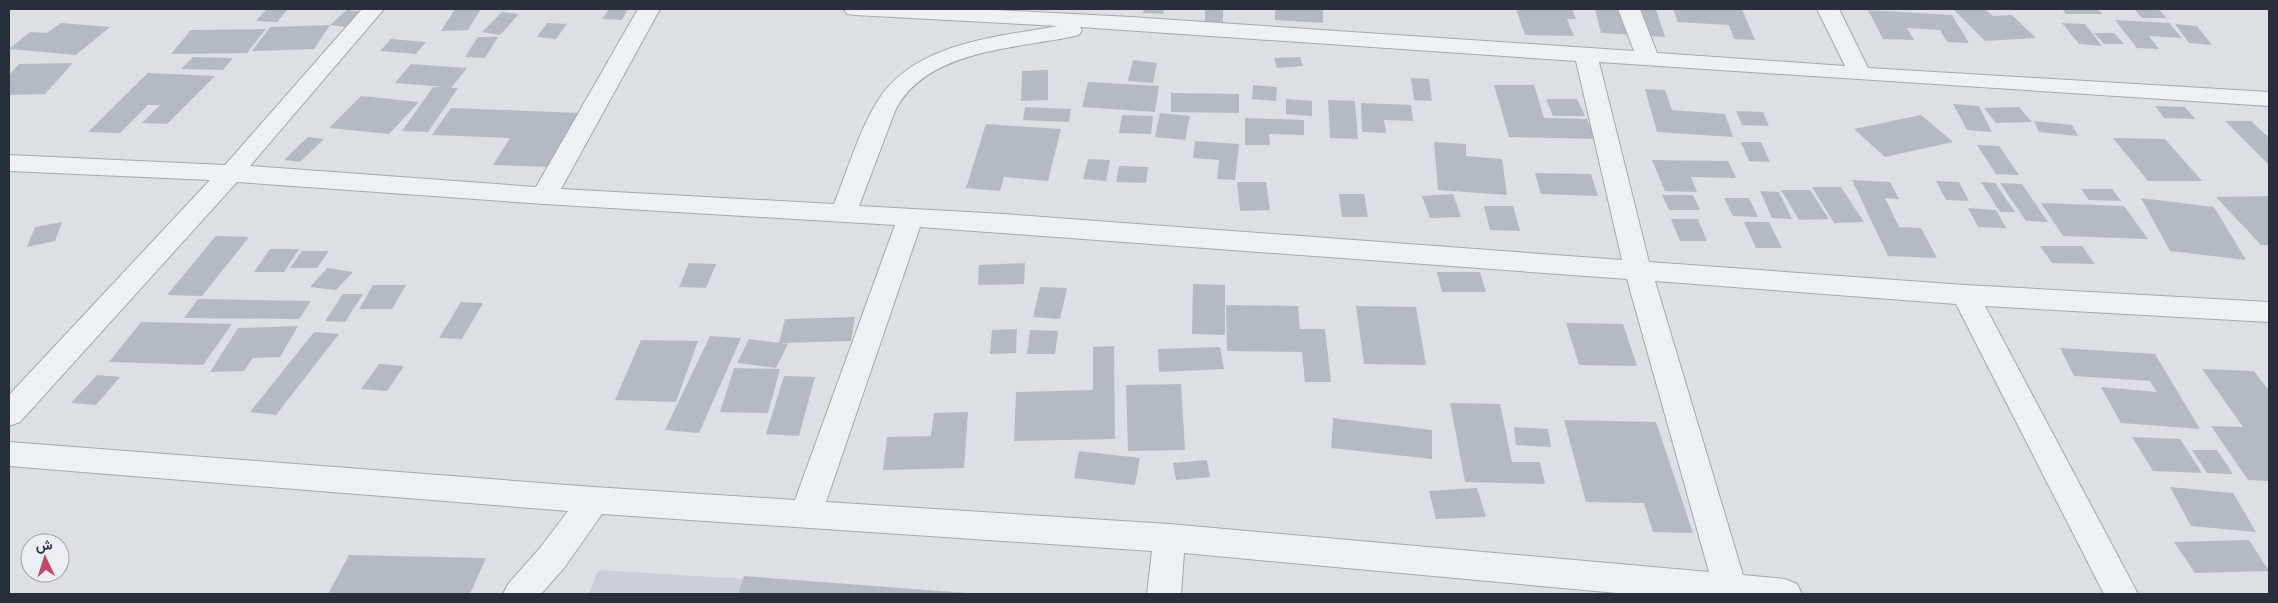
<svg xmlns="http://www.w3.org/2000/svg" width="2278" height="603" font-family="'DM Sans',Vazirmatn,sans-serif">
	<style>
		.built { fill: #cad0d6 }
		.building { fill: #b4bac1 }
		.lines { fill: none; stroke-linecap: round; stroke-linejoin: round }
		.street-casing { stroke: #a2a8ae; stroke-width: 2 }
		.street { fill: #eef1f4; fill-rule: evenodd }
	</style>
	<rect width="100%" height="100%" fill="#dce0e5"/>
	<!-- built -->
	<polygon class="built" points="599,570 988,594 588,594"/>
	<!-- building -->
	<g class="building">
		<polygon points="267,9 288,9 277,22 256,21"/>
		<polygon points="455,9 481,9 468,30 441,31"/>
		<polygon points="609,9 628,9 622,20 602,19"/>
		<polygon points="1144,9 1164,9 1163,14 1143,13"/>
		<rect x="1205" y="9" width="18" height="19"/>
		<polygon points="1275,9 1323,10 1323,23 1275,20"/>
		<polygon points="1516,9 1572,9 1576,19 1567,19 1574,36 1525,35"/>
		<polygon points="1595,9 1656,9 1665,37 1601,33"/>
		<polygon points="1673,9 1742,9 1755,40 1734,39 1729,25 1678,22"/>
		<polygon points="1953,9 1985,9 1993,16 2012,15 2036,38 1985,41"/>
		<polygon points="2062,9 2097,9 2103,14 2066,14"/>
		<polygon points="2134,9 2158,9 2167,18 2142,18"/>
		<polygon points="347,10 365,12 348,27 330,25"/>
		<polygon points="1868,10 1952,15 1969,43 1947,42 1940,30 1907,28 1914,40 1883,39"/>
		<polygon points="502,12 519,14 500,35 482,32"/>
		<polygon points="2115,20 2169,23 2182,38 2149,36 2159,49 2137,48"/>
		<polygon points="61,23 110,27 76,55 9,49 30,32 47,33"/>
		<polygon points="547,23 567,24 556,39 537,37"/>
		<polygon points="2062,23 2085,24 2102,46 2079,44"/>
		<polygon points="2175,24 2197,26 2212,45 2189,43"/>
		<polygon points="330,25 314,49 252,51 270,27"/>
		<polygon points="266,29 247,53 171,54 191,30"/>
		<polygon points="2094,33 2114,33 2124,44 2104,44"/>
		<polygon points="478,37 498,37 485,58 465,57"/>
		<polygon points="391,39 426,42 416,54 380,51"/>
		<polygon points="193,57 233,58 223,70 181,69"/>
		<polygon points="1300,57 1303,66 1277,68 1274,58"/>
		<polygon points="1133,60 1157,63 1153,83 1128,81"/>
		<polygon points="73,63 45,94 9,95 9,75 19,64"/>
		<polygon points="411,64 467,68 451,88 458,88 428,132 402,131 433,87 445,87 395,83"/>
		<polygon points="1048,70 1048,100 1021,101 1022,71"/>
		<polygon points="148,73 215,76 167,124 142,123 160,105 148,105 120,133 88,132"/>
		<polygon points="1411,78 1429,79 1432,101 1414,100"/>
		<polygon points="1088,82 1159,86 1155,112 1082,107"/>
		<polygon points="1253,85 1277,87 1276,101 1252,99"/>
		<polygon points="1494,85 1534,85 1544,118 1587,119 1595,139 1509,137"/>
		<polygon points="1645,89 1665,90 1672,110 1725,114 1733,137 1657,132"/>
		<polygon points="1171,93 1239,94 1239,113 1171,112"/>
		<polygon points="361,96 419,102 389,134 329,128"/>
		<polygon points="1286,99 1312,101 1312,116 1286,114"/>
		<polygon points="1546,99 1577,99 1585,116 1553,116"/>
		<polygon points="1328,100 1355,101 1358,139 1330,138"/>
		<polygon points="1361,103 1411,105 1413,121 1384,120 1386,133 1362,132"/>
		<polygon points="1953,104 1979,106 1992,132 1967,130"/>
		<polygon points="2155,106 2185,107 2195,119 2164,118"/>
		<polygon points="1025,107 1071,109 1069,122 1023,120"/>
		<polygon points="2019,107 2032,122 1996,123 1984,108"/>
		<polygon points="451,108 582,113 550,167 493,165 510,138 432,135"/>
		<polygon points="1736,111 1763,112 1769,126 1742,125"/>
		<polygon points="1160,113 1190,116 1185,140 1155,137"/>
		<polygon points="1122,115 1153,116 1151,134 1119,133"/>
		<polygon points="1921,115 1953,142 1885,157 1854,129"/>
		<polygon points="1245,118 1304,120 1304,135 1269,134 1270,145 1245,145"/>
		<polygon points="2034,121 2072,125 2078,136 2039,132"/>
		<polygon points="2225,121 2251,121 2269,138 2269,165"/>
		<polygon points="986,124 1061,129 1048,181 1004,177 1000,191 966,188"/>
		<polygon points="308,137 324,139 300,162 284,160"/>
		<polygon points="2113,138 2165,139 2202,181 2148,181"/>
		<polygon points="1195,141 1239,144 1235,180 1217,179 1219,160 1193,158"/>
		<polygon points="1434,142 1466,144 1466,156 1502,159 1507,195 1438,190"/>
		<polygon points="1741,142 1761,142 1770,162 1749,161"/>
		<polygon points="1977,145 1999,146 2019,175 1996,174"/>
		<polygon points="1088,159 1110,160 1106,181 1083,179"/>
		<polygon points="1652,160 1728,161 1736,178 1691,177 1697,192 1665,191"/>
		<polygon points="1119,166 1148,167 1146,183 1116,182"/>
		<polygon points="1535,173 1591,174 1598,196 1541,194"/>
		<polygon points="1852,180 1890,182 1899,199 1885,198 1899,227 1921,228 1937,258 1888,256"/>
		<polygon points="1936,181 1959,182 1969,201 1946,200"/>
		<polygon points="1237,182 1266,182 1270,210 1240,211"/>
		<polygon points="1981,182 1995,183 2015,212 2000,212"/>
		<polygon points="2000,183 2022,184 2048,222 2026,221"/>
		<polygon points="1812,187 1841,187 1864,222 1834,223"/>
		<polygon points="2081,189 2112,189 2121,201 2089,200"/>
		<polygon points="1781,190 1810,190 1829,219 1799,220"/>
		<polygon points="1760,191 1779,192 1792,219 1772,218"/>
		<polygon points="1339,194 1364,194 1368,217 1342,217"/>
		<polygon points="1453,194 1461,217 1430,218 1422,196"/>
		<polygon points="1662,195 1693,195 1700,210 1669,210"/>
		<polygon points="2269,196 2269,245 2261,245 2216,197"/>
		<polygon points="1724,198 1749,198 1758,217 1733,216"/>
		<polygon points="2141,198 2214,207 2246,260 2170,251"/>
		<polygon points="2041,203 2124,206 2148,239 2063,236"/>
		<polygon points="1484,206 1513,206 1520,231 1490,230"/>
		<polygon points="1968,208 1996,210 2006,228 1978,227"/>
		<polygon points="1671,219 1698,219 1707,241 1680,241"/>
		<polygon points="62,222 55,241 27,247 35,227"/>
		<polygon points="1744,222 1769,222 1782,248 1756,248"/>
		<polygon points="216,236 249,237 202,296 167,295"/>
		<polygon points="2040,246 2082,246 2095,264 2052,263"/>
		<polygon points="270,249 299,249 284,272 254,272"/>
		<polygon points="302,251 329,251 317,268 290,268"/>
		<polygon points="689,263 716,264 706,288 679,287"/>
		<polygon points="1025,263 1024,284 978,285 979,265"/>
		<polygon points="327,268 353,272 336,290 310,287"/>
		<polygon points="1437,272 1480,272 1486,292 1442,292"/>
		<polygon points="1193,284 1225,285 1225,335 1192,334"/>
		<polygon points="373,285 406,285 392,309 359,309"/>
		<polygon points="1040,287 1067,288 1060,319 1033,317"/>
		<polygon points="343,294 363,294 345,322 325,321"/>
		<polygon points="198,299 311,301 299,319 184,318"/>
		<polygon points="461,302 483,303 462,339 439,338"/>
		<polygon points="1226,305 1298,306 1300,329 1325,329 1331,382 1305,382 1302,352 1227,351"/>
		<polygon points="1356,306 1416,307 1426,365 1364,364"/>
		<polygon points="855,317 851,341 779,343 785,319"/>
		<polygon points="141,322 232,324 203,365 109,362"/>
		<polygon points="1566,323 1623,324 1637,366 1579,365"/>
		<polygon points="298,326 280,357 253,358 244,371 210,372 238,328"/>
		<polygon points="1017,329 1016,353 990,354 992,330"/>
		<polygon points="1030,330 1058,331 1055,354 1027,354"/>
		<polygon points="314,332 339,334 276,415 250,412"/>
		<polygon points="710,336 741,338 699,433 665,430"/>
		<polygon points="749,339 788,344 776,368 737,363"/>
		<polygon points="641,340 698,341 676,402 615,400"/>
		<polygon points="1114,346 1115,439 1014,441 1016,392 1093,390 1093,347"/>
		<polygon points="1220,347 1224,369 1159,372 1158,349"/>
		<polygon points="2060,348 2155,354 2200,429 2121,423 2101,387 2157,392 2150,381 2074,376"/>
		<polygon points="379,364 404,366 387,391 361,389"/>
		<polygon points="734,368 780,369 768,413 720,412"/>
		<polygon points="2202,369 2254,371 2269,391 2269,481 2248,480 2211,426 2243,427"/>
		<polygon points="97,375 120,377 96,405 71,403"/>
		<polygon points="784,376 815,377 799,436 766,434"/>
		<polygon points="1181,384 1185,450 1128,451 1126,385"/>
		<polygon points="1450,403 1500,404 1512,462 1540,462 1545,484 1465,482"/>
		<polygon points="968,412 964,468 883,470 887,437 931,436 934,413"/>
		<polygon points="1333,418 1432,430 1432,459 1331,448"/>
		<polygon points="1564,420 1656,422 1693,533 1653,532 1644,503 1586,502"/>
		<polygon points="1514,427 1548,429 1551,447 1516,445"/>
		<polygon points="2132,437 2180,439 2202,473 2153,471"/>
		<polygon points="2192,450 2217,450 2233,474 2207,473"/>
		<polygon points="1079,451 1140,458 1135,485 1074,478"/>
		<polygon points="1207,460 1210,477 1176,480 1173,463"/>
		<polygon points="2170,487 2233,493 2256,532 2191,526"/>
		<polygon points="1477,488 1486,517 1436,519 1429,491"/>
		<polygon points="2249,540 2269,571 2195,573 2174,542"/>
		<polygon points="349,555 486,558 470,594 328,594"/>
		<polygon points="744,576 966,593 966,594 738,594"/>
	</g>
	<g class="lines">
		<defs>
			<path id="street" d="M362,9H384L250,166L536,187L638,9H660L561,189L834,204C847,172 859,131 877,102C913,43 996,37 1058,26L855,15L847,14L844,9H977L1131,17L1634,51L1618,9H1640L1657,53L1845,66L1817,9H1839L1868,68L2269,92V106L1599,62L1649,262L1965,285L2269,302V322L1985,306L2138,594H2104L1956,304L1655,281L1743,575L1785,579L1797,584L1802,594H1628L1184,553L1181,594H1147L1152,551L602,514L564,568L541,594H503L508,584L540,548L568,511L9,466V442L594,487L795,500L895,225L544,204L237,182L20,422L9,426V395L210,180L9,171V155L225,165ZM1080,27L1576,61L1622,260L1004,214L859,206L895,111C926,48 1020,49 1079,35L1082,30ZM920,227L1627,279L1709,572L1169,524L826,502Z"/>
		</defs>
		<!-- street casing -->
		<use href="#street" class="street-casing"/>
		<!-- street -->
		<use href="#street" class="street"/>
	</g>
	<!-- border -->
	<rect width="2278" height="603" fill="none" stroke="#27303a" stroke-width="20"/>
	<!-- north arrow -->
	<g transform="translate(45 558) rotate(356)"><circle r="24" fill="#ebeff3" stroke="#9da3a9"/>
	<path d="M0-4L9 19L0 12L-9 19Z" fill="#c44765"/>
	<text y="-8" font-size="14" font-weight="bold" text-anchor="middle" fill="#27303a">ش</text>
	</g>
</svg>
